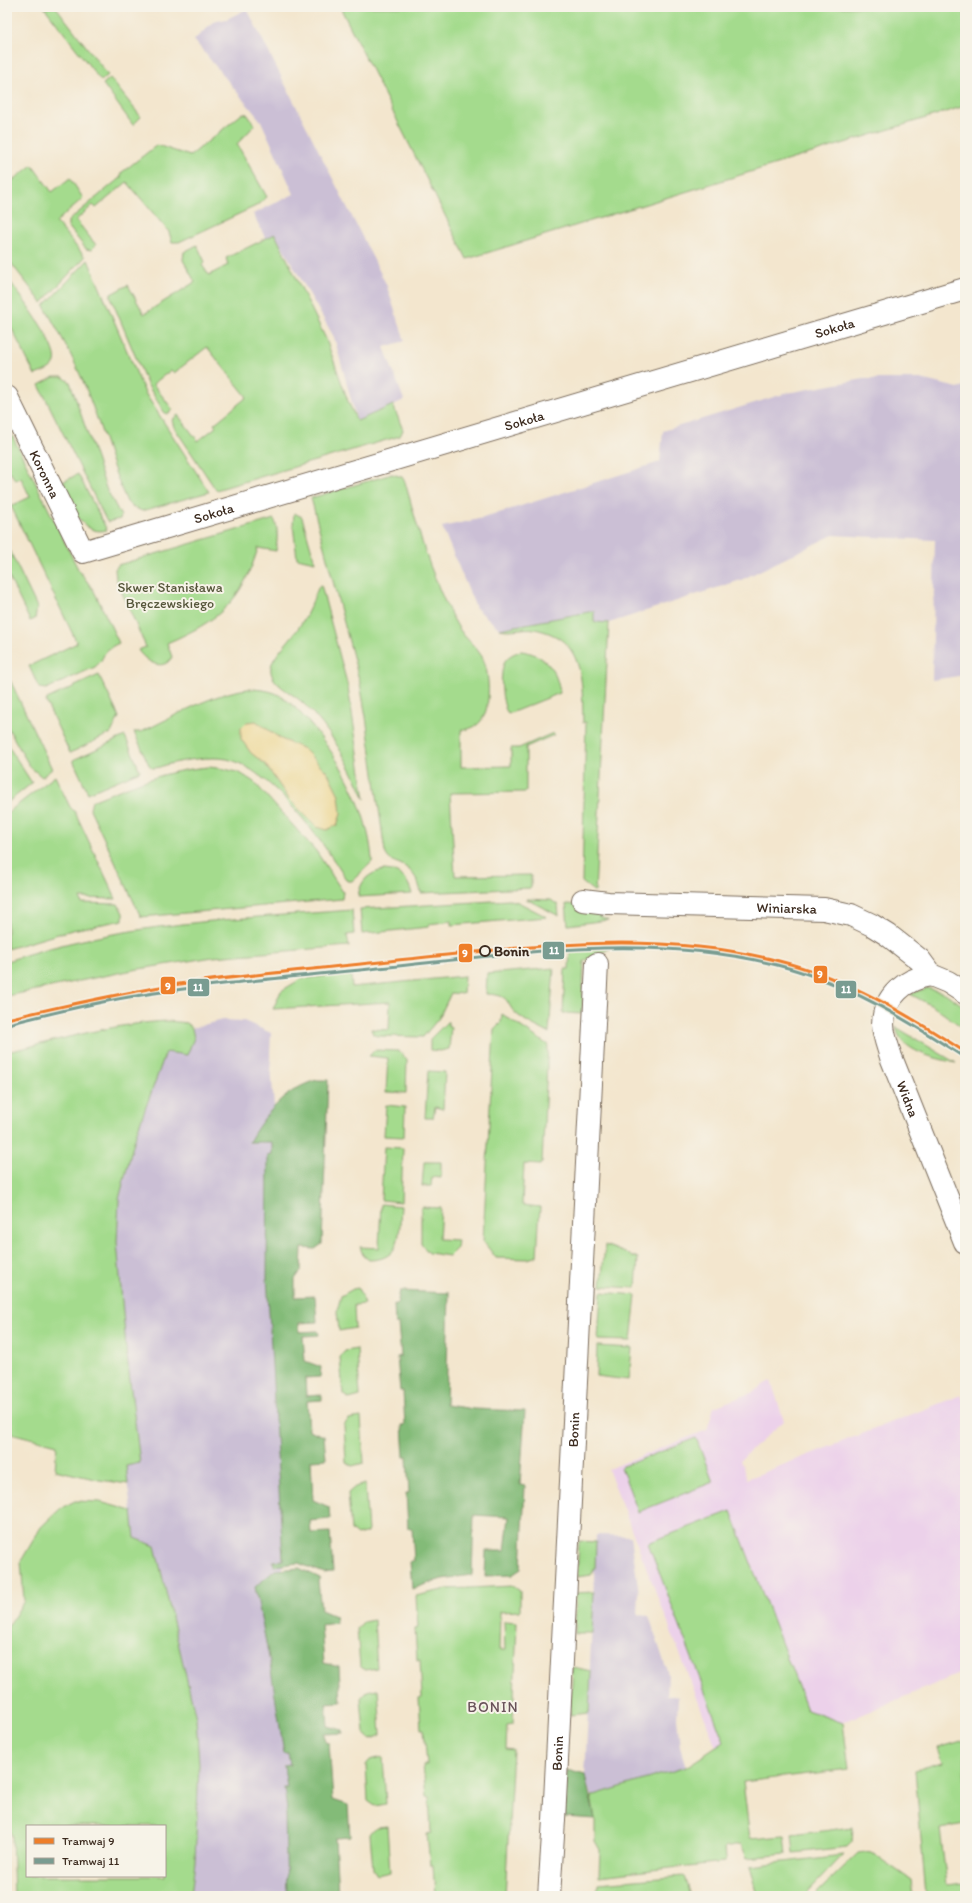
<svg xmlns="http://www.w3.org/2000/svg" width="972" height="1903" font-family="Itim,sans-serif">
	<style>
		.built { fill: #ecd1ea }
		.industrial { fill: #cbbfd5 }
		.green { fill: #a4db8d; stroke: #708256; fill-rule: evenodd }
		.forest { fill: #83bb78; stroke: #5f724b }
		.sand { fill: #eeda9e; stroke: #94825e }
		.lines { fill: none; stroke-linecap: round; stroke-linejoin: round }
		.minor-casing { stroke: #7b6c5c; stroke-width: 24 }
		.minor { stroke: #fff; stroke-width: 22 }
		.tram-1-casing { stroke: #f7f3e8; stroke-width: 6 }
		.tram-2-casing { stroke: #f7f3e8; stroke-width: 6 }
		.tram-1 { stroke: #ee7e29; stroke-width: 3 }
		.tram-2 { stroke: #799c91; stroke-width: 3 }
		.stop-dot { fill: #f7f3e8; stroke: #3b2a1e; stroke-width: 2 }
		.labels { text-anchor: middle; stroke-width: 4; stroke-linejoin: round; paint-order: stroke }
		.street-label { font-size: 14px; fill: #3b2a1e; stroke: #f7f3e8 }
		.park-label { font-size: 14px; fill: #55563a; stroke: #f7f3e8 }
		.stop-label { font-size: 14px; font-weight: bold; fill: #3b2a1e; stroke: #f7f3e8; text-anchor: start }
		.neighbourhood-label { font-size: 15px; letter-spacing: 1px; fill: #69525a; stroke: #f7f3e8 }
		.line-badge { stroke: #f7f3e8; stroke-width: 1.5 }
		.badge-label { font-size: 11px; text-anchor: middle; font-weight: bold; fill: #fff }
	</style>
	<rect width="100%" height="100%" fill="#f7f3e8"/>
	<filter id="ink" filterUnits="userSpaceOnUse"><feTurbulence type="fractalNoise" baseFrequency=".025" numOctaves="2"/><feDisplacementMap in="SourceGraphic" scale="8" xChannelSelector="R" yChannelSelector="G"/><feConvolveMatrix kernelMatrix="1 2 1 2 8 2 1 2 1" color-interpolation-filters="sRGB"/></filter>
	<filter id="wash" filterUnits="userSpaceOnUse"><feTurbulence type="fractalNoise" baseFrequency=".012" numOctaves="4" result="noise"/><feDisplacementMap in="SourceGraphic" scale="16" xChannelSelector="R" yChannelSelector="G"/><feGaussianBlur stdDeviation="0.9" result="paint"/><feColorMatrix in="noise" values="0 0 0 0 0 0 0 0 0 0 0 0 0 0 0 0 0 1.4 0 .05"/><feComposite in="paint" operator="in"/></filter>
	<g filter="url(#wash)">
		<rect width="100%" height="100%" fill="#f3e6ce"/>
		<!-- built -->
		<polygon class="built" points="771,1381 784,1421 740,1460 747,1479 961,1395 965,1405 965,1687 959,1674 752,1760 725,1770 608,1469 707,1430 714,1407 751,1393"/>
		<!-- industrial -->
		<g class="industrial">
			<polygon points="247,9 386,284 405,341 384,347 404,400 357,421 334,337 275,234 266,239 253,214 294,194 261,121 194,40 213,22 227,19"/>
			<polygon points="864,379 920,379 958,388 965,386 965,675 932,680 935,540 833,535 741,580 609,623 594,622 594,611 500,629 476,608 442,527 483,518 660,462 663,431 787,393"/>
			<polygon points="222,1020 244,1021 271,1033 270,1054 277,1147 287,1558 265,1599 293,1766 291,1896 191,1896 195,1861 196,1718 155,1546 135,1538 125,1466 139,1463 126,1348 117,1242 119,1199 136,1134 166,1051 194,1038 192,1028"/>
			<polygon points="596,1535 631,1536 639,1594 638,1615 649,1616 668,1674 667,1696 678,1696 677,1718 680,1747 686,1767 591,1796 585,1775"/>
		</g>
		<!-- green -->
		<g class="green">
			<polygon points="44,7 56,7 108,75 101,81"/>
			<polygon points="340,7 965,7 965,106 467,259"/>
			<polygon points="110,78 141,117 133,125 103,84"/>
			<polygon points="243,113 247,114 255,125 237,144 267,197 256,206 179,242 172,242 169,232 127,182 96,208 93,205 76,220 96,245 91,250 86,249 68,226 68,221 121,177 121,173 157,145 190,156"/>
			<polygon points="32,165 52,192 70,178 83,198 56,222 85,257 42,303 7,258 7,185"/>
			<polygon points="275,234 326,339 348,401 357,421 393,405 403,430 400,436 216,490 174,427 172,420 178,415 198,441 216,427 214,424 247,397 207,347 174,373 171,370 153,384 173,410 167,414 164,412 147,384 111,298 111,294 128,285 144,314 195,282 183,260 184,252 197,245 205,262 202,265 209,275 228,265 226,258"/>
			<path d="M88,260L145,393L209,492L142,511L131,506L127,502C112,469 104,435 91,402C79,368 62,337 44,306Z"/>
			<path d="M7,278C17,290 61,349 55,362C52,370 42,372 35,375L7,319Z"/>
			<polygon points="54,377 63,377 70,382 106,488 121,516 120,519 107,522 39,385"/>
			<path d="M7,425L78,569L94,591L119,643C98,653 108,656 95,667L46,689L39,688L29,666L77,643L11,506L30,497L21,478L15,480L11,473L7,474Z"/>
			<path d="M78,474L107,530C80,537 70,502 61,483Z"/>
			<path d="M392,474L402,477L405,482C414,513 422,547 435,578C441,594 449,612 458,627C464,638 475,645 481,655C490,669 492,710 480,722C475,728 468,729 461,730V767L511,766V748H519L553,733L554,735L526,747V792L450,793L455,876L531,875V888L421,893C419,882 414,872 404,866C396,861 389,863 385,852L366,717L360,683L311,498Z"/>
			<polygon points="294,513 302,517 315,562 297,558 293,525"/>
			<path d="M274,519C279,529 277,540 276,551L258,548C242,602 218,621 167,643L172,657C163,673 145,661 138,650L146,647L116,579L115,569L118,565Z"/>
			<polygon points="7,545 37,607 35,619 30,621 7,573"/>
			<path d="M321,585L348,687L365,799C350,764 331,730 303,703C292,692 268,684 271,666C274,655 293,637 299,627C308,614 313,600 319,586Z"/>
			<path d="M594,611V622L609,623L595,892L582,882L586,722L583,723C582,682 586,638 534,629C523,627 512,632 500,629Z"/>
			<path d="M521,651C545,654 557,670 560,693L508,714C501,703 499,673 505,661C509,655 515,653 521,651Z"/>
			<polygon points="99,675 119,717 111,733 70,753 46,702 47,699"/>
			<polygon points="7,677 11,682 52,769 42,777 30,767 7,726"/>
			<path d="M248,689C257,689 267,690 275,693C286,698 295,707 303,716C338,754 368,807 372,859V862L352,881H347C325,844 270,768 227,759C209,756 187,760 169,764C164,765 159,768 154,768C151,768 151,767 149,765L134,732H141C174,717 212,693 248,689Z"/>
			<polygon points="125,736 140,771 88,793 73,760"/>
			<polygon points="7,744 32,783 7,803"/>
			<path d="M209,767L225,769L240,773L254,782L316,851L343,892L342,899L141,917L90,809L92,801C131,785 167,770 209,767Z"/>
			<polygon points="55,776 70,807 75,812 116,899 80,898 82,903 118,904 123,913 123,920 72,930 7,949 7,813"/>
			<path d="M384,870C399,871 408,878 412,894L358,897C360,881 368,873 384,870Z"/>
			<polygon points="526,899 551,900 558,905 559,916"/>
			<polygon points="509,900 518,902 547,917 452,925 452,921 429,924 429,927 362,934 360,909"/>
			<polygon points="566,904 595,906 607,914 598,917 608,920 568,925"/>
			<path d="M352,910L354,934L347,935L349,946L213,957L133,970L7,996V961C117,923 237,919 352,910Z"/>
			<polygon points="611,948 584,961 582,1014 563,1013 565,969 569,969 570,949"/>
			<path d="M554,968L549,1033C539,1028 528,1023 519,1016C503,1004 514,995 486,994L487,974Z"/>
			<polygon points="351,973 352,987 464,976 463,994 451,993 439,1018 423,1037 378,1036 373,1034 371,1029 389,1030 390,1002 273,1009 281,991 301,979"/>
			<polygon points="927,988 945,993 965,1007 965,1029 934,1007 910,994"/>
			<polygon points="502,1014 548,1045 542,1163 540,1165 524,1164 522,1205 540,1207 537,1256 528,1259 496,1258 483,1241 494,1029 501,1022"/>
			<path d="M169,1021L186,1023L192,1028L194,1038L187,1055L166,1052L136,1134L119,1199L117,1242L126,1348L140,1463L126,1466L128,1484L99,1480L55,1470L57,1445L7,1432V1052C60,1040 114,1023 169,1021Z"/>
			<polygon points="448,1021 448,1027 451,1027 449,1049 440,1051 430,1050 430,1039"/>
			<path d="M896,1027L956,1063C935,1058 900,1052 896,1027Z"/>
			<polygon points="375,1050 398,1051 407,1059 406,1093 386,1092 388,1058 369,1056"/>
			<polygon points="428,1071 445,1072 443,1109 435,1107 433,1118 425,1118"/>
			<polygon points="386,1105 405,1107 404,1137 384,1136"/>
			<polygon points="384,1147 403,1148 401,1202 381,1200"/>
			<polygon points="424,1162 441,1162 441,1178 432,1177 431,1186 422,1186"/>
			<path d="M381,1204L401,1206C399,1232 403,1260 369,1260L363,1255L360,1247L379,1248Z"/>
			<polygon points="421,1207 441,1208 439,1239 458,1240 457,1248 449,1256 429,1253 421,1244"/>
			<polygon points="605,1245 638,1258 636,1288 601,1286"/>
			<polygon points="358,1288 365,1304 354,1305 355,1328 339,1331 337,1311 341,1296 353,1289"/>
			<polygon points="601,1292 636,1295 631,1341 598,1340"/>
			<polygon points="597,1346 632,1348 629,1380 596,1376"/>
			<polygon points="357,1349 360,1396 349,1399 343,1394 340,1357 345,1351"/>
			<polygon points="361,1417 364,1463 352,1466 346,1462 344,1425 349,1419"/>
			<polygon points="696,1438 713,1482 638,1512 621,1467"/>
			<polygon points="365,1484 368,1532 357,1535 351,1530 348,1493 355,1487"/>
			<path d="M75,1501L100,1502L132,1511L135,1538L155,1546L196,1718L199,1764L195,1861L191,1896H14L12,1836L7,1825V1628L24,1601L21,1561L41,1527L61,1508ZM27,1826H165V1876H27Z"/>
			<polygon points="731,1511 807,1710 843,1723 849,1769 743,1782 750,1839 784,1836 786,1854 747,1858 741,1844 725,1847 726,1859 724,1862 599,1876 600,1850 595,1841 595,1819 591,1796 686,1767 724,1742 648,1543"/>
			<polygon points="579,1541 596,1542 595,1568 591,1575 577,1577"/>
			<polygon points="513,1586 520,1591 520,1611 500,1612 499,1650 505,1650 504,1621 517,1622 513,1724 507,1725 506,1749 513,1750 505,1896 435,1896 433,1865 430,1865 427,1834 431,1833 429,1797 426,1796 423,1765 427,1765 424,1729 421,1729 419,1698 422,1697 420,1660 417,1660 415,1629 418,1628 416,1596 447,1589"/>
			<polygon points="594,1592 592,1634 575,1634 576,1593"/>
			<polygon points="374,1620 377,1668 365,1670 360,1666 357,1629 363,1622"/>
			<polygon points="573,1667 591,1671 589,1713 570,1715"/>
			<polygon points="378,1689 381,1735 371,1739 364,1733 361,1698 367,1691"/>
			<polygon points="965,1740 965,1825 940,1829 947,1885 965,1883 965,1896 926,1896 915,1770 943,1762 938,1748"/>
			<polygon points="383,1757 386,1804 375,1806 368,1801 366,1765 370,1760"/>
			<polygon points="387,1826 390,1872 377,1875 373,1869 370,1834 376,1827"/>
			<polygon points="853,1827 852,1842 847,1847 794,1853 792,1835"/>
			<polygon points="866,1852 872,1853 911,1880 913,1896 814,1896 858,1853"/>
			<polygon points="843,1855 804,1896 758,1896 750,1866"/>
			<polygon points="684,1876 690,1896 597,1896 598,1883"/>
		</g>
		<!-- forest -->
		<g class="forest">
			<path d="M317,1080H328L322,1244L315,1249L302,1248L301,1271L295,1279V1297L315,1296L317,1322L299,1323V1332L318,1331L319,1335L303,1336L305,1361L321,1367L320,1377L305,1378L306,1396L322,1395V1400L307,1401L309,1430L324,1436L326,1459L311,1460L313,1500L329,1507L330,1519L310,1521L311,1533L330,1532L333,1572L324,1573L298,1563L274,1566L273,1561L283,1560L267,1276L268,1155L272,1154V1142H249C264,1115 286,1088 317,1080Z"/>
			<polygon points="400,1291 449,1293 446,1405 474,1409 525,1411 520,1485 525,1486 521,1569 512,1575 485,1576 486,1551 505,1551 509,1517 474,1515 472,1575 442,1579 412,1589 410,1561 414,1561 412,1528 408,1528 406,1493 409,1493 407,1457 404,1457 402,1425 405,1425 403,1391 400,1391 397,1357 401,1356 398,1324 395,1324 394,1304 397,1304"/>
			<polygon points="299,1568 320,1578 318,1581 321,1610 335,1616 336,1623 321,1625 324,1663 339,1667 341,1702 326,1703 328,1726 343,1730 343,1733 324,1734 326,1743 329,1743 333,1800 348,1805 350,1837 335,1838 338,1896 287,1896 285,1813 287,1810 284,1788 287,1788 284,1766 290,1765 288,1753 284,1753 270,1663 255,1587 275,1570"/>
			<polygon points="567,1770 585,1775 595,1819 564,1817"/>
		</g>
		<!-- sand -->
		<polygon class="sand" points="256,721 281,739 304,749 328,773 339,795 341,814 337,825 327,830 317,827 289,799 265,764 251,753 241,739 241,728 247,722"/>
	</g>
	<g filter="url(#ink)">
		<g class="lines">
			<defs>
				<g id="minor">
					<path id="s1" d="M7,397L83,552L965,289"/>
					<path id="s2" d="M583,900L608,903L824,909L851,915L872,925L888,935L920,960L931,975L948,982L965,993"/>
					<path id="s3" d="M931,975C905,979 884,996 883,1024C883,1035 888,1047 891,1057L965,1242"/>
					<path id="s4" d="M549,1896L554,1820L597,964"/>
				</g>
			</defs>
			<!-- minor casing -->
			<use href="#minor" class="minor-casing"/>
			<!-- minor -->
			<use href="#minor" class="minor"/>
			<defs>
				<path id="tram-1" d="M7,1019C62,1006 116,994 172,985C244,975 317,969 389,961C519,948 650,928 779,961C847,978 907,1014 965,1052"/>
				<path id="tram-2" d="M8,1024C48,1014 88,1004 129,997C215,983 302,976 389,967C518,953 649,933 777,965C845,982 904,1018 962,1056"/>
			</defs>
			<!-- tram-1 casing -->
			<use href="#tram-1" class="tram-1-casing"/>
			<!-- tram-2 casing -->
			<use href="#tram-2" class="tram-2-casing"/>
			<!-- tram-1 -->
			<use href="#tram-1" class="tram-1"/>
			<!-- tram-2 -->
			<use href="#tram-2" class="tram-2"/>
		</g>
	</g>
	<!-- markers -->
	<circle class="stop-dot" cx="485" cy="951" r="5"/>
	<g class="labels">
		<!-- street labels -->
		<g class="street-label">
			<text dy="5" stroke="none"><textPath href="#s1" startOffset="957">Sokoła</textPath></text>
			<text dy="5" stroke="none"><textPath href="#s1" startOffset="633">Sokoła</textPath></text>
			<text dy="5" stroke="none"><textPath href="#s1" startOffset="86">Koronna</textPath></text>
			<text dy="5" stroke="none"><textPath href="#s1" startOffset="309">Sokoła</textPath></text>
			<text dy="5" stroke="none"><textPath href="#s2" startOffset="204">Winiarska</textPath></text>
			<text dy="5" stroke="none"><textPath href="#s3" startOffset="154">Widna</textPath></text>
			<text dy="5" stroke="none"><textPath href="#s4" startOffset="467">Bonin</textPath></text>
			<text dy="5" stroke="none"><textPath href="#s4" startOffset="143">Bonin</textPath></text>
		</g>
		<!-- park labels -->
		<g class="park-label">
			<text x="170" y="592">Skwer Stanisława<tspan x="170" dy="16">Bręczewskiego</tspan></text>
		</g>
		<!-- stop labels -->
		<g class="stop-label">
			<text x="494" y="956">Bonin</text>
		</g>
		<!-- neighbourhood labels -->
		<g class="neighbourhood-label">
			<text x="493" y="1712">BONIN</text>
		</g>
	</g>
	<g class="line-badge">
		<rect x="542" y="941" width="23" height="19" rx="4" fill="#799c91"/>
		<rect x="458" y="943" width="15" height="20" rx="4" fill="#ee7e29"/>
		<rect x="813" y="965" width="15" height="19" rx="4" fill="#ee7e29"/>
		<rect x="160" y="976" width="16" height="19" rx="4" fill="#ee7e29"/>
		<rect x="187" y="978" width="23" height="19" rx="4" fill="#799c91"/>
		<rect x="835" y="980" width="22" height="19" rx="4" fill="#799c91"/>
	</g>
	<g class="badge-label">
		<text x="554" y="954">11</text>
		<text x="465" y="957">9</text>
		<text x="820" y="978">9</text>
		<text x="168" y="990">9</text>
		<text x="198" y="991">11</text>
		<text x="846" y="993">11</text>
	</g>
	<!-- margin -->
	<rect width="972" height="1903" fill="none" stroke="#f7f3e8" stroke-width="24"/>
	<!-- legend -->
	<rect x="26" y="1825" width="140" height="52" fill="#f7f3e8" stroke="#aca397"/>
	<rect x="34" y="1838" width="20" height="6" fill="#ee7e29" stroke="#aca397"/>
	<text x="62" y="1845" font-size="12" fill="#3b2a1e">Tramwaj 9</text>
	<rect x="34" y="1858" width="20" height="6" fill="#799c91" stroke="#aca397"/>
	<text x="62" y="1865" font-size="12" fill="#3b2a1e">Tramwaj 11</text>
</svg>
